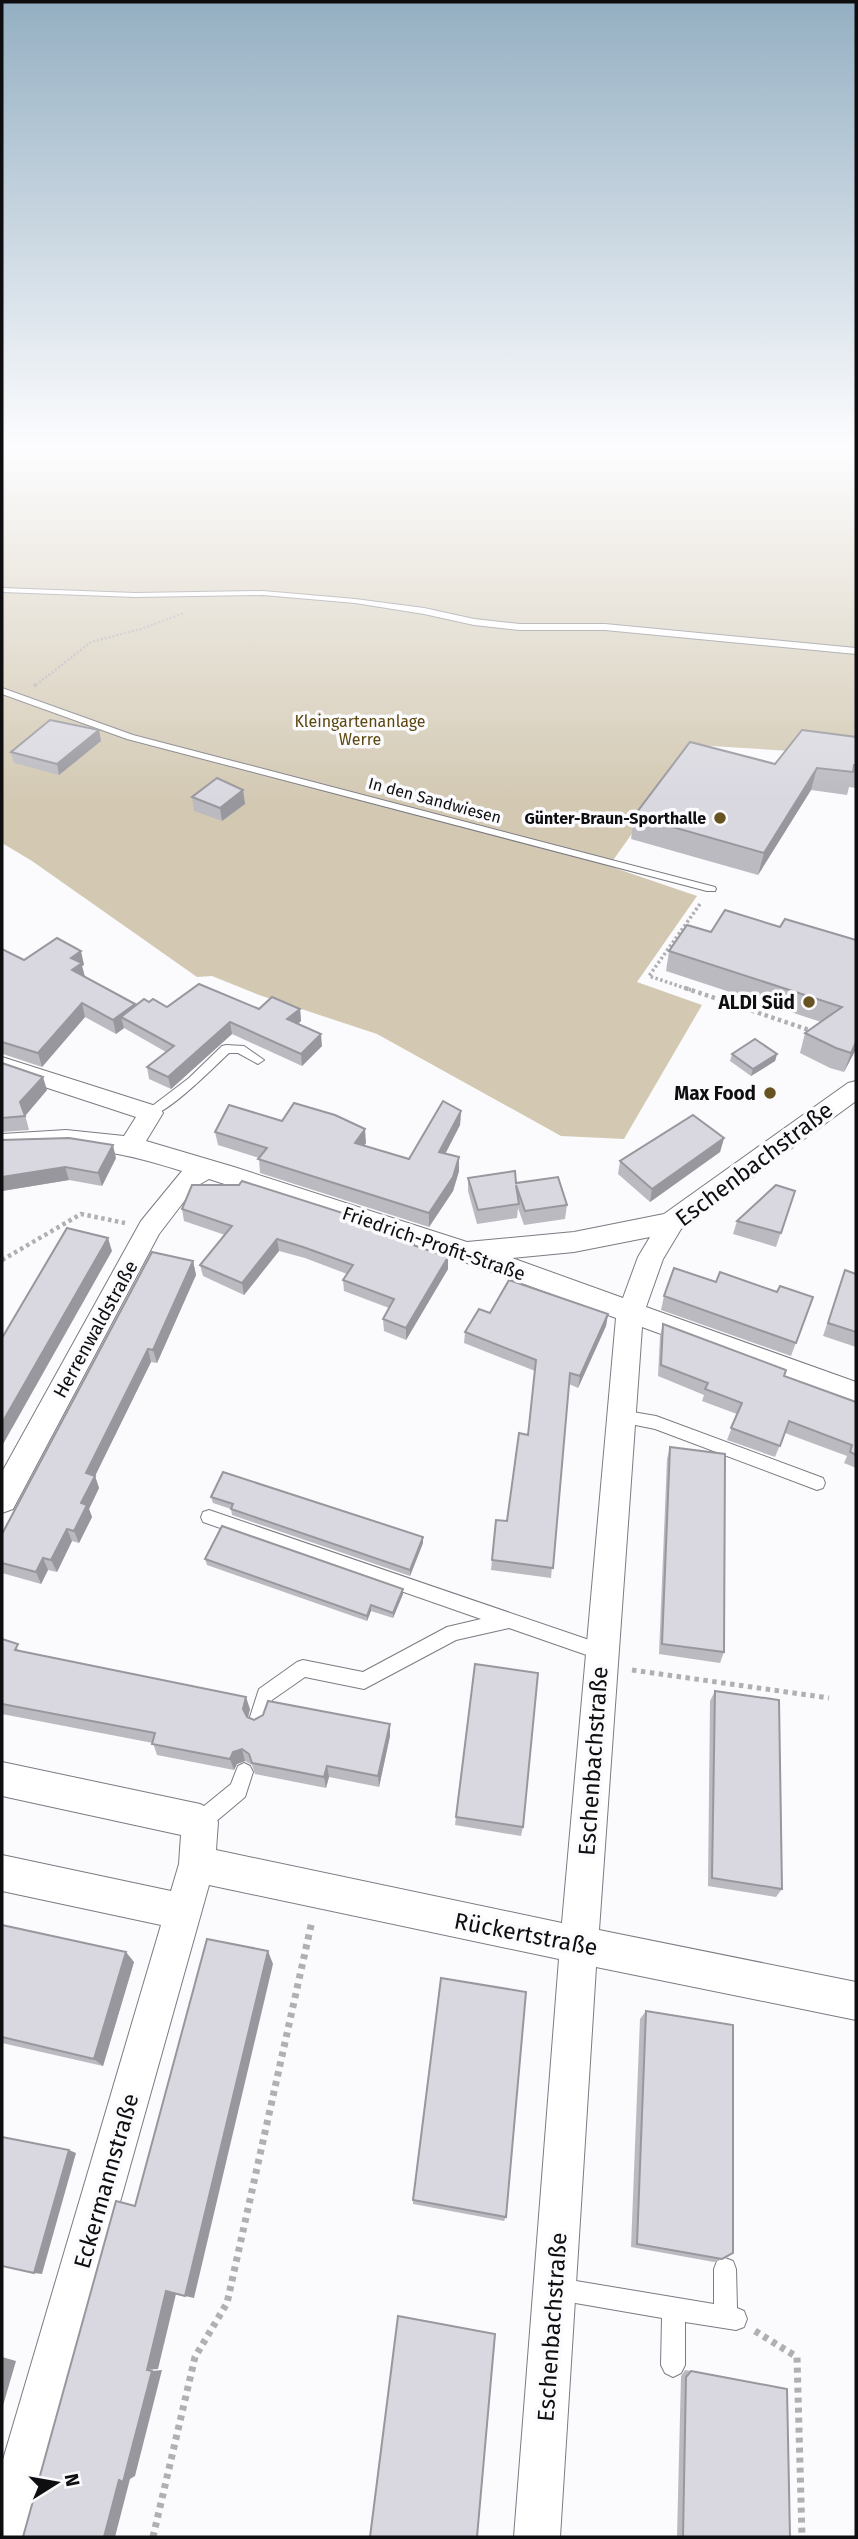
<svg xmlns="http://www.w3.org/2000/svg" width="858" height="2539" font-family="'Fira Sans',sans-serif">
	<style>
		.green { fill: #d3c9b3 }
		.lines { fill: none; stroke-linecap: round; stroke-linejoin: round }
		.service-casing { stroke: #7b7b82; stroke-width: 2 }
		.minor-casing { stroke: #7b7b82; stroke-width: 2 }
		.path-far4 { stroke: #b0afb2; stroke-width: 2.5; stroke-dasharray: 2 2; stroke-linecap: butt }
		.path-far3 { stroke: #b0afb2; stroke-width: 3.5; stroke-dasharray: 2.5 2.5; stroke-linecap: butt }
		.path-far2 { stroke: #b0afb2; stroke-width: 4.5; stroke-dasharray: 3.5 3.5; stroke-linecap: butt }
		.path-far1 { stroke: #b0afb2; stroke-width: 5; stroke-dasharray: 4.5 4.5; stroke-linecap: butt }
		.path { stroke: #b0afb2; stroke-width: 7; stroke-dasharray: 5 5; stroke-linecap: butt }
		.service { fill: #fff; fill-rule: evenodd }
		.minor { fill: #fff; fill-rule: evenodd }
		.wall { fill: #bbbac1 }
		.shaded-wall { fill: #98979d }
		.building { fill: #d9d8e0; stroke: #98979d; stroke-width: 2 }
		.poi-dot { fill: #675321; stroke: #fbfbfe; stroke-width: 2.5 }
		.labels { text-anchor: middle; stroke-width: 7; stroke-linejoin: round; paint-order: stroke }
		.far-park-label { font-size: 16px; fill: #5c470e; stroke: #fbfbfe }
		.far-street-label { font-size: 16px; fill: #0e0d10; stroke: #fbfbfe }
		.far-poi-label { font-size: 16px; font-weight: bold; fill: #0e0d10; stroke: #fbfbfe; text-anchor: end }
		.poi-label { font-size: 19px; font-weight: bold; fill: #0e0d10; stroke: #fbfbfe; text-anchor: end }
		.street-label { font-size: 19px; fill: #0e0d10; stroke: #fbfbfe }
		.near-street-label { font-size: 23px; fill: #0e0d10; stroke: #fbfbfe }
	</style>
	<rect width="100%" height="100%" fill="#fbfbfe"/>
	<!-- green -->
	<polygon class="green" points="2,447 856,447 856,755 695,745 609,866 697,896 637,982 702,1005 624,1139 561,1136 377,1034 259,995 212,976 197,977 32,861 2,843"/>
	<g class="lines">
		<defs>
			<g id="service">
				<polygon points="2,588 135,593 263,591 355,599 424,608 474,619 520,624 605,624 856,648 856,654 605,630 520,630 474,625 424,614 355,603 263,595 135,597 2,592"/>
				<polygon points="2,688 133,735 715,887 716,889 715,891 707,891 127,739 2,694"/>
				<path d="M226,1045L244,1046L264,1060L258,1064L238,1053H229C215,1066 163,1119 147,1116L145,1113L147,1110L189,1078L222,1046Z"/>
				<polygon points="621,1410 656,1416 823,1478 825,1483 823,1488 817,1490 655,1429 616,1421 613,1416 616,1411"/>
				<polygon points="209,1510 601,1644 607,1646 610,1652 607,1658 601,1660 509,1628 456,1640 364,1689 305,1677 272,1700 264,1726 258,1729 252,1726 249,1720 259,1689 297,1662 303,1660 363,1672 447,1627 481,1619 203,1522 201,1517 203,1512"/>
				<polygon points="244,1763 250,1766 253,1772 245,1797 207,1829 200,1831 193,1829 191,1822 193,1815 231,1784 238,1766"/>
				<polygon points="725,2258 733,2261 736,2269 737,2308 744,2311 747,2319 744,2327 736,2330 685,2322 685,2365 681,2373 673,2377 665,2373 661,2365 662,2318 558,2300 550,2297 547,2289 550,2281 558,2278 714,2304 714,2269 717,2261"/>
			</g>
			<path id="minor" d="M2,1057L159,1107L163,1113L146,1141L234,1167L467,1242L574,1232L664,1214L848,1083L856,1081V1101L681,1229L663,1259L646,1307L856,1382V1406L642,1327L599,1930L856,1982V2020L596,1967L560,2537H514L559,1959L209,1885L26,2537H2V2463L161,1925L2,1891V1855L171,1891L179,1864L181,1835L2,1796V1762L200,1804L212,1810L218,1822L216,1850L562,1923L616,1318L454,1258L209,1179L195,1187L159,1234L13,1509L2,1513V1472L141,1221L182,1171C113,1149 75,1144 2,1152V1134L66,1130L124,1136L136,1117L2,1073ZM650,1237L638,1257L623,1298L512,1258L574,1252Z"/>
		</defs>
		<!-- service casing -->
		<use href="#service" class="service-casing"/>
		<!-- minor casing -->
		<use href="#minor" class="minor-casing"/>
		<!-- path-far4 -->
		<polyline class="path-far4" points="36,685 91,642 141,629 184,613"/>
		<!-- path-far3 -->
		<g class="path-far3">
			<polyline points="34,686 38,683"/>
			<polyline points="691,990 649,976 700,904"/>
		</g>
		<!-- path-far2 -->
		<g class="path-far2">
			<polyline points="685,988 815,1032"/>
			<polyline points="2,1260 81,1214 125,1223"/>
		</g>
		<!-- path-far1 -->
		<polyline class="path-far1" points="632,1670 829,1698"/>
		<!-- path -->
		<g class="path">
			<polyline points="755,2331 797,2357 802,2537"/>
			<polyline points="153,2537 195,2357 227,2303 312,1921"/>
		</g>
		<!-- service -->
		<use href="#service" class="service"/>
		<!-- minor -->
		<use href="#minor" class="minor"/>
	</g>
	<!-- wall -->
	<g class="wall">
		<polygon points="99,730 101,741 59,775 14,763 11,752"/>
		<polygon points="856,737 856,788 849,787 847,795 811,790 758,875 631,839 634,816 775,764"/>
		<polygon points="243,790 245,804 222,821 194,811 192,797"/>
		<polygon points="780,927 856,940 856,1049 844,1072 830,1068 800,1053 805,1033 821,1022 666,971 669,951 711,932"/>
		<polygon points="2,949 24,960 84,965 82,966 85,977 135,1004 135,1006 149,1002 167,1007 300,1009 301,1021 298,1024 322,1046 302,1066 232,1034 171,1089 149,1079 147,1067 166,1052 124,1028 116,1034 85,1017 42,1067 3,1054 2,1055"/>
		<polygon points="732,1054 777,1054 775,1061 751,1076 730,1061"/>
		<polygon points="2,1063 47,1090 25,1116 29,1130 2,1132"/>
		<polygon points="461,1111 460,1125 445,1154 459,1171 453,1191 429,1227 260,1173 259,1158 218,1145 215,1132 282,1121 366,1143 364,1146 409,1159"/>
		<polygon points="724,1138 720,1152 650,1202 618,1174 620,1161"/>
		<polygon points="2,1140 116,1158 102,1186 69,1180 2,1191"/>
		<polygon points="468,1178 516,1183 567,1205 565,1219 524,1225 518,1208 517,1218 477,1224 468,1191"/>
		<polygon points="795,1191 776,1247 733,1234 737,1221"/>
		<polygon points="182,1209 415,1236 415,1245 448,1257 448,1269 406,1340 384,1331 383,1319 389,1308 344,1291 343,1280 347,1274 305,1258 279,1251 244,1295 203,1276 200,1265 225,1235 184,1221"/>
		<polygon points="193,1261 196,1275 157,1363 151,1362 95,1476 99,1488 89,1509 92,1517 79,1543 72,1541 57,1572 48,1570 41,1584 2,1573 2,1534"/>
		<polygon points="845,1270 856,1274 856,1347 823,1336"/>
		<polygon points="716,1282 813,1297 791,1356 661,1310 664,1296"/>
		<polygon points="490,1313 608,1314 606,1326 578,1388 569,1384 551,1578 491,1570 496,1520 507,1521 528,1435 535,1371 464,1343 465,1332"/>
		<polygon points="663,1324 784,1376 856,1402 856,1468 844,1463 847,1456 785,1433 775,1457 727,1440 737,1414 702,1401 704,1395 658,1376 660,1336"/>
		<polygon points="670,1447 724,1652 720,1663 659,1654 667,1459"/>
		<polygon points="211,1497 423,1543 410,1576 232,1515 231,1509 213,1503"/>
		<polygon points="205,1559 403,1594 393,1618 371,1611 367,1621 207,1565"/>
		<polygon points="2,1639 21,1651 250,1709 248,1717 254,1720 390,1736 379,1787 329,1777 326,1788 255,1774 252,1765 245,1761 237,1764 234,1770 157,1755 153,1743 2,1714"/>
		<polygon points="715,1691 782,1889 776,1897 708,1886 710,1701"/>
		<polygon points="456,1817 523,1827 521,1836 455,1825"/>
		<polygon points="2,1925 134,1962 103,2066 2,2043"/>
		<polygon points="646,2011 722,2259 714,2262 631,2247 640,2019"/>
		<polygon points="413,2200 506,2217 504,2221 413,2204"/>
		<polygon points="685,2370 691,2371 790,2537 677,2537 681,2376"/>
	</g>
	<!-- shaded-wall -->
	<g class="shaded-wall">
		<polygon points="99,730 101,741 59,775 57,764"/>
		<polygon points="817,768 811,790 758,875 764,853"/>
		<polygon points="243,790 245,804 222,821 220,808"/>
		<polygon points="81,951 84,965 82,966 85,977 72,970 71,958"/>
		<polygon points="82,1003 85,1017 42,1067 38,1053"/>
		<polygon points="135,1004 138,1017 121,1017 124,1028 116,1034 113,1020"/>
		<polygon points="300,1009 301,1021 289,1031 287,1019"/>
		<polygon points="230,1022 232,1034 171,1089 168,1077"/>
		<polygon points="321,1034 322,1046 302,1066 301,1054"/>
		<polygon points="856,1042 856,1049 844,1072 851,1053"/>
		<polygon points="777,1054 775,1061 751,1076 753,1069"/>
		<polygon points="43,1077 47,1090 25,1116 29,1130 20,1102"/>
		<polygon points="461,1111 460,1125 439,1166 439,1152"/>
		<polygon points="365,1129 366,1143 356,1157 355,1143"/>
		<polygon points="724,1138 720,1152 650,1202 652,1189"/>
		<polygon points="113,1145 116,1158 102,1186 98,1173"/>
		<polygon points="459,1157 459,1171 453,1191 429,1227 429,1213"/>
		<polygon points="65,1167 69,1180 2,1191 2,1177"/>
		<polygon points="415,1236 415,1248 410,1244"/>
		<polygon points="108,1238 112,1251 2,1446 2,1423"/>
		<polygon points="277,1239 279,1251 244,1295 242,1283"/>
		<polygon points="448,1257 448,1269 406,1340 406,1328"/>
		<polygon points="193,1261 196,1275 157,1363 153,1350"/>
		<polygon points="608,1314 606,1326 578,1388 580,1376"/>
		<polygon points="148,1349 151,1362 95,1476 99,1488 89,1509 92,1517 79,1543 74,1531 81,1503 86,1473"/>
		<polygon points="67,1529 72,1541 57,1572 51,1560"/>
		<polygon points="423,1537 423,1543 410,1576 410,1570"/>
		<polygon points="43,1558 48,1570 41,1584 36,1572"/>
		<polygon points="403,1589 403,1594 393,1618 393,1613"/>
		<polygon points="371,1605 371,1611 367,1621 367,1616"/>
		<polygon points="246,1697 250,1709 247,1721 243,1709"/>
		<polygon points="390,1724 390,1736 379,1787 378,1776"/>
		<polygon points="242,1749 245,1761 237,1764 234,1770 230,1759 233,1752"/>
		<polygon points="327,1766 329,1777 326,1788 324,1777"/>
		<polygon points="268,1951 273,1964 194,2298 185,2296"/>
		<polygon points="126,1952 134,1962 103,2066 94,2059"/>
		<polygon points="69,2150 76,2153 42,2274 34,2273"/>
		<polygon points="166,2291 176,2294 158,2369 147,2370"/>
		<polygon points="2,2357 16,2361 2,2409"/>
		<polygon points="162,2370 135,2476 130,2479 115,2537 104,2537 119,2480 152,2371"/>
	</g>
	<!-- building -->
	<g class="building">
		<polygon points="50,720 99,730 57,764 11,752"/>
		<polygon points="802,730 856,737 856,765 854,765 853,772 817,768 764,853 634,816 690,742 775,764"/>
		<polygon points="217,778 243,790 220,808 192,797"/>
		<polygon points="725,910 780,927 785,919 856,940 856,1042 851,1053 836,1048 805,1033 842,1007 669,951 687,925 711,932"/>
		<polygon points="57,938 81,951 71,958 82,963 72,970 135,1004 113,1020 82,1003 38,1053 2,1042 2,949 24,960"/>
		<polygon points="199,984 259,1009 272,997 300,1009 287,1019 321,1034 301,1054 230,1022 168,1077 147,1067 174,1046 121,1017 144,999 149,1002 153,999 167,1007"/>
		<polygon points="755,1039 777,1054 753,1069 732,1054"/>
		<polygon points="2,1063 43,1077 20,1102 25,1116 2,1118"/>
		<polygon points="443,1101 461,1111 439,1152 459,1157 453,1177 429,1213 258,1159 267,1148 215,1132 229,1105 282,1121 294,1103 335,1115 365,1129 355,1143 409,1159"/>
		<polygon points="693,1115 724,1138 652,1189 620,1161"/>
		<polygon points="69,1138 113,1145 98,1173 65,1167 2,1177 2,1140"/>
		<polygon points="515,1171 516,1183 558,1177 567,1205 525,1211 516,1185 519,1204 478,1210 468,1178"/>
		<polygon points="242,1181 415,1236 410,1244 448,1257 406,1328 383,1319 394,1299 343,1280 353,1265 303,1247 277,1239 242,1283 200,1265 232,1226 182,1209 192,1185 239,1185"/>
		<polygon points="776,1185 795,1191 781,1233 737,1221"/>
		<polygon points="67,1228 108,1238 2,1423 2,1338"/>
		<polygon points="152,1252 193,1261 153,1350 148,1349 86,1473 95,1476 81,1503 87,1505 74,1531 67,1529 51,1560 43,1558 36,1572 2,1563 2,1534"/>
		<polygon points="674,1268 716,1282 720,1272 777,1292 780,1286 813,1297 796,1343 664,1296"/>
		<polygon points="845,1270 856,1274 856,1332 828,1323"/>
		<polygon points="509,1280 608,1314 580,1376 570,1373 553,1568 492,1560 496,1520 507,1521 519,1433 528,1435 536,1360 465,1332 479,1309 490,1313"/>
		<polygon points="663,1324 786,1370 784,1376 856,1402 856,1455 850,1452 852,1445 789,1421 780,1446 731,1428 742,1403 705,1389 708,1383 661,1365"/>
		<polygon points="670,1447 725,1454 724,1652 662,1644"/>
		<polygon points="223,1472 423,1537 410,1570 231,1509 233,1504 211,1497"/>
		<polygon points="222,1526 403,1589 393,1613 371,1605 367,1616 205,1559"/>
		<polygon points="2,1639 18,1644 15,1650 246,1697 243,1709 247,1717 254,1720 263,1715 268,1701 390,1724 378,1776 327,1766 324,1777 252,1763 249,1754 242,1749 233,1752 230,1759 152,1744 155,1733 2,1704"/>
		<polygon points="475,1664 538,1673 523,1827 456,1817"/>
		<polygon points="715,1691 779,1700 782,1889 712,1878"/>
		<polygon points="2,1925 126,1952 94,2059 2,2037"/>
		<polygon points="207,1939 268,1951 185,2296 166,2291 147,2370 152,2371 123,2482 119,2480 104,2537 23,2537 116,2201 135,2206"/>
		<polygon points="441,1978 526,1992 506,2217 413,2200"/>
		<polygon points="646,2011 733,2025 733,2253 722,2259 637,2244"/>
		<polygon points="2,2137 69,2150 34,2273 2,2266"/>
		<polygon points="398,2316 495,2334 477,2537 370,2537"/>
		<polygon points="691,2371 787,2389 790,2537 683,2537 686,2377"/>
	</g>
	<!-- sky -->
	<linearGradient id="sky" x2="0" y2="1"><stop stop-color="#94afc2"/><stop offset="0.56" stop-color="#fdfdff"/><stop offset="1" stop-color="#fdfdff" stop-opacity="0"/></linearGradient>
	<rect width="858" height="802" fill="url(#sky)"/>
	<!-- markers -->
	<g class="poi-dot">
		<circle cx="720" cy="818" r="7"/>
		<circle cx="809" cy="1002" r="7"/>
		<circle cx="770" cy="1093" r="7"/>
	</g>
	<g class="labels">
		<!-- far-park labels -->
		<g class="far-park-label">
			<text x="360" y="727">Kleingartenanlage<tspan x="360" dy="18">Werre</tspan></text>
		</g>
		<!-- far-street labels -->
		<g class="far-street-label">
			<text transform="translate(435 800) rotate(15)" y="6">In den Sandwiesen</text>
		</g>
		<!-- far-poi labels -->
		<g class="far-poi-label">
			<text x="706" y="824">Günter-Braun-Sporthalle</text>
		</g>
		<!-- poi labels -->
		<g class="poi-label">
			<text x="795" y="1009">ALDI Süd</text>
			<text x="756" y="1100">Max Food</text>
		</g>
		<!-- street labels -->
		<g class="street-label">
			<text transform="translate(434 1243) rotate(19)" y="7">Friedrich-Profit-Straße</text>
			<text transform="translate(95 1329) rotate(-61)" y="7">Herrenwaldstraße</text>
		</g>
		<!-- near-street labels -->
		<g class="near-street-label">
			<text transform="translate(754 1164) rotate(-37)" y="8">Eschenbachstraße</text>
			<text transform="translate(593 1761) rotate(-86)" y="8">Eschenbachstraße</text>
			<text transform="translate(526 1934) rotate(11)" y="8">Rückertstraße</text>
			<text transform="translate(106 2181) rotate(-74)" y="8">Eckermannstraße</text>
			<text transform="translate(552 2327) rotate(-86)" y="8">Eschenbachstraße</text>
		</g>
	</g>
	<!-- border -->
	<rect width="858" height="2539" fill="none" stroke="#0e0d10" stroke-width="7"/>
	<!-- north arrow -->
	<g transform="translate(56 2483) rotate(79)" stroke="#fbfbfe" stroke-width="5" paint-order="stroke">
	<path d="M0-5L12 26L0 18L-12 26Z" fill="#0e0d10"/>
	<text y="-10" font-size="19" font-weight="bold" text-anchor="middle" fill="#0e0d10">N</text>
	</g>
</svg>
